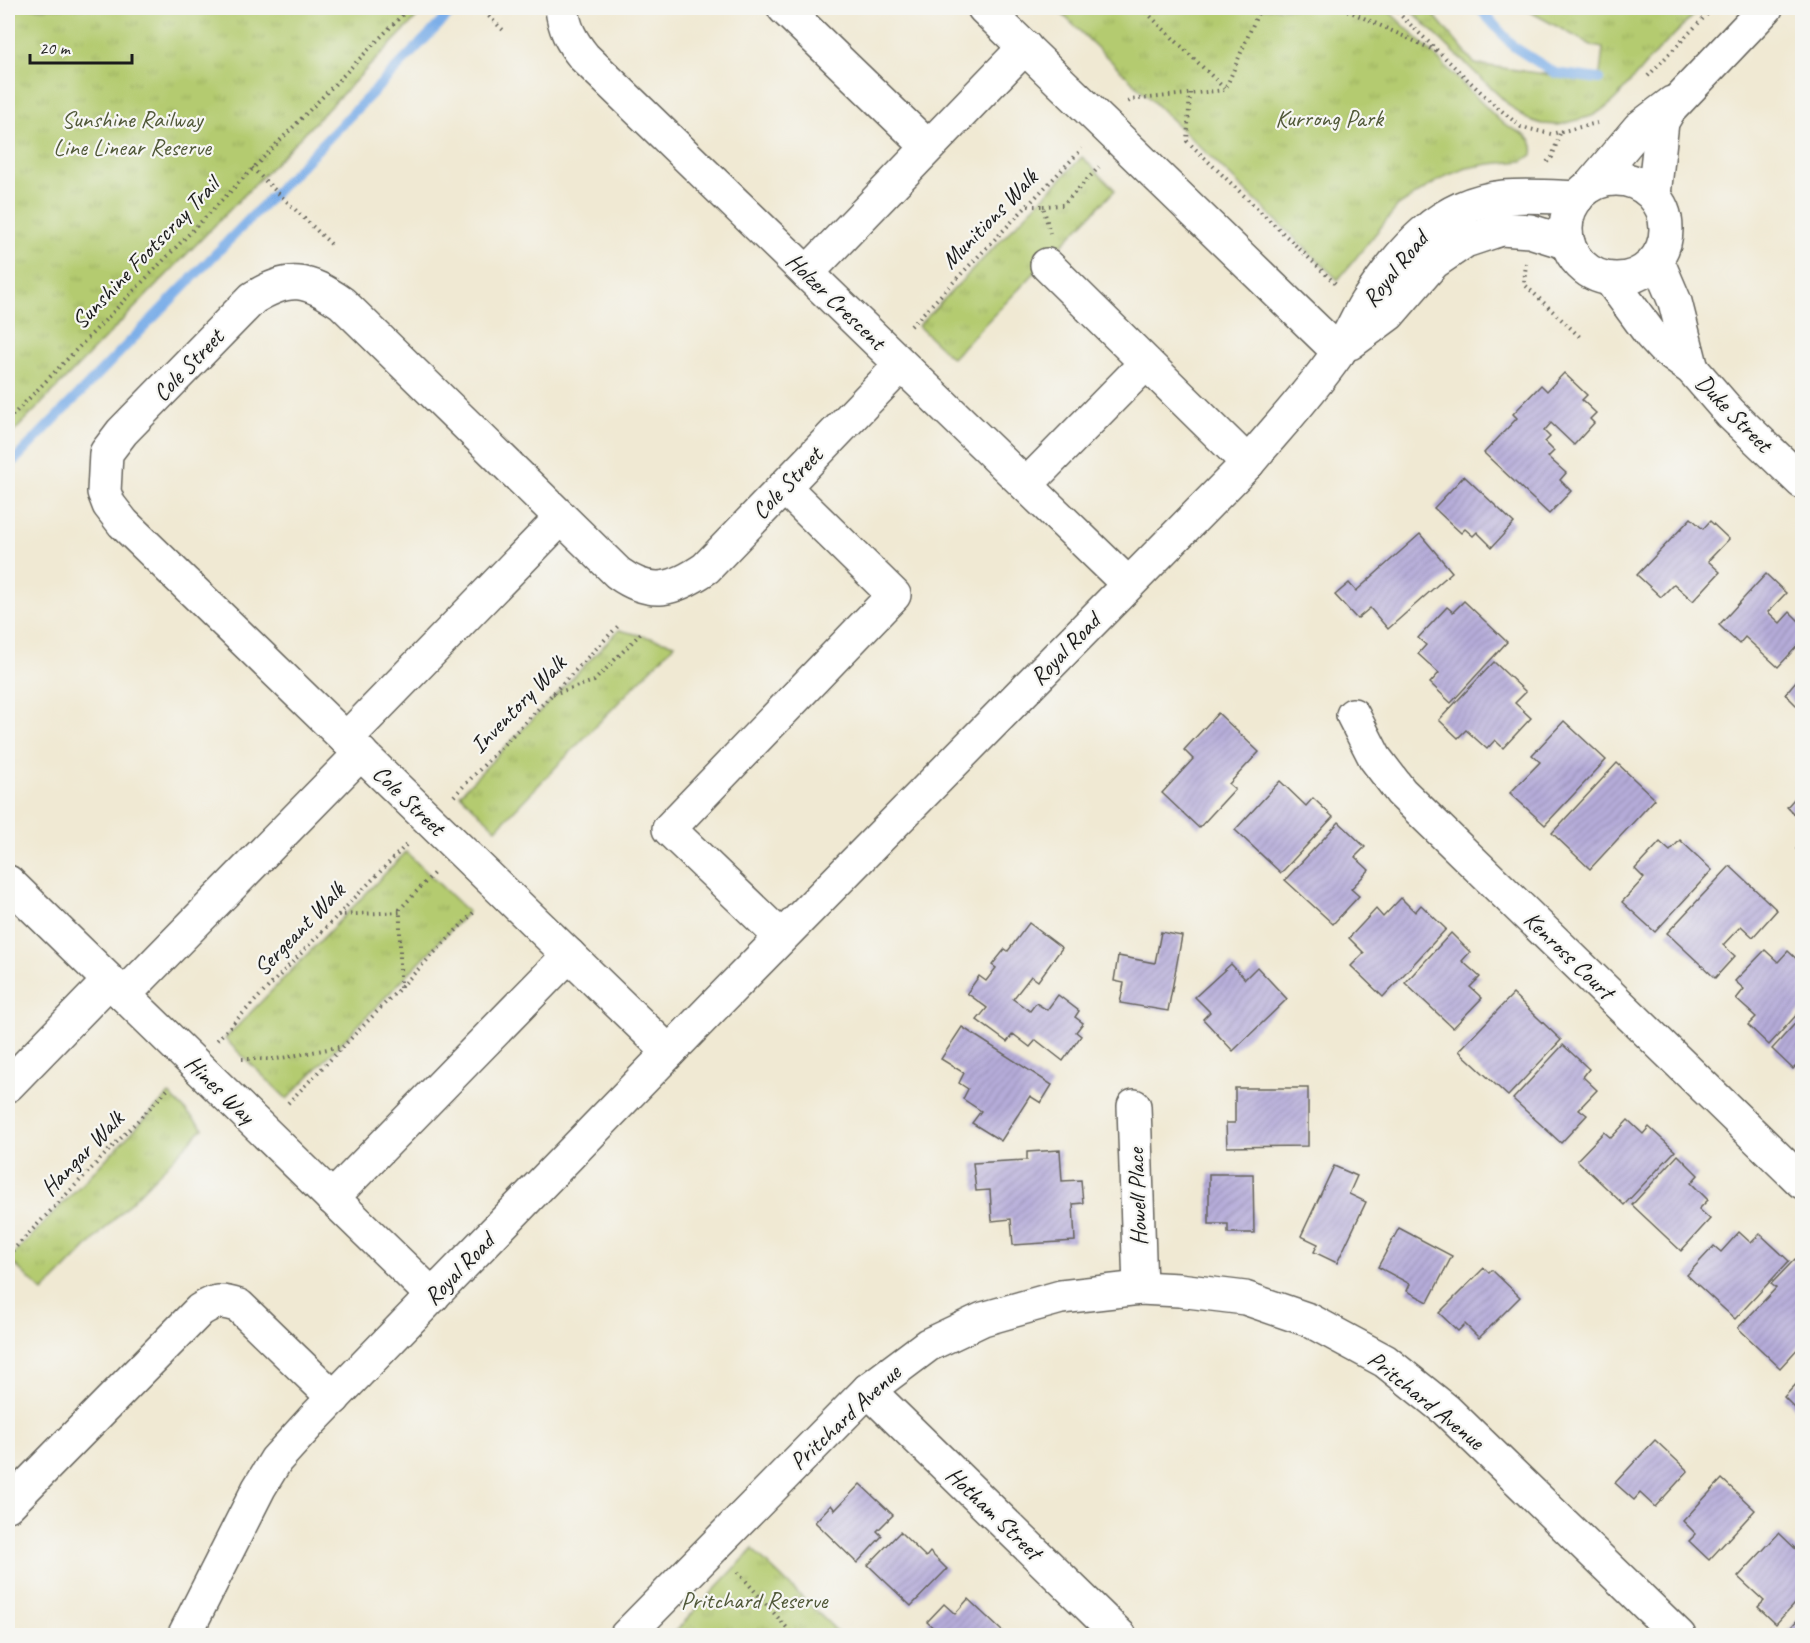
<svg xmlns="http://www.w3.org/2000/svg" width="1810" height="1643" font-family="Caveat,sans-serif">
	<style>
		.grass { fill: url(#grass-tufts); stroke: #687446; stroke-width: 1.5 }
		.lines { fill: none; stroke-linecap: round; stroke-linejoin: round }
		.stream { stroke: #7caee8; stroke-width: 10 }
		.building { fill: url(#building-hatch) }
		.minor-casing { stroke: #66645c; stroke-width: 36 }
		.path { stroke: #66645c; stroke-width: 4; stroke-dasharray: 1.5 4.5; stroke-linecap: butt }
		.minor { stroke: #fff; stroke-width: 33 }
		.labels { text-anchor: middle; stroke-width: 4.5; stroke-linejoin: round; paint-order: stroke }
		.park-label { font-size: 24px; fill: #515939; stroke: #f6f6f2 }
		.street-label { font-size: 24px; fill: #1c1c1c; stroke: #f6f6f2 }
	</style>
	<defs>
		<pattern id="grass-tufts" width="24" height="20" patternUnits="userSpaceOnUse" patternTransform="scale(1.5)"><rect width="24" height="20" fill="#b4cb70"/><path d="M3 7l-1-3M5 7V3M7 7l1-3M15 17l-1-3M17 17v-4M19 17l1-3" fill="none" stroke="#9aae60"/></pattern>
		<pattern id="building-hatch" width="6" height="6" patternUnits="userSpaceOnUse" patternTransform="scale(1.5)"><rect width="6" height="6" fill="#b5acd9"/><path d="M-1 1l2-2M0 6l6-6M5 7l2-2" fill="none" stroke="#9b93ba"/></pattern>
	</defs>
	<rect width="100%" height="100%" fill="#f6f6f2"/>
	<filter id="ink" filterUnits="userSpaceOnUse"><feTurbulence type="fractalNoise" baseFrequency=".0167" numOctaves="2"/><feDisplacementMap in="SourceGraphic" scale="12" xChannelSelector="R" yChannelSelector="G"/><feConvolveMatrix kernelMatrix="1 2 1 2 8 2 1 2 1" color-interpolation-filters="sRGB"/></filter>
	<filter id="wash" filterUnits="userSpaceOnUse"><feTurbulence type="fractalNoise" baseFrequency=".008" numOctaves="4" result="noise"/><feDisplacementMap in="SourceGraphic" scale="24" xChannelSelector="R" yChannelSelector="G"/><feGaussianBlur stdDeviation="1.35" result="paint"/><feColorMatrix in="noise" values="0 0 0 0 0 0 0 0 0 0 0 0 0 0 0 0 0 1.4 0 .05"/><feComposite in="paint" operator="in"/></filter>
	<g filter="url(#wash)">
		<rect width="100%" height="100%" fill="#f0e9d3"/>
		<!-- grass -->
		<g class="grass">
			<polygon points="8,8 426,8 8,438"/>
			<path d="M1056,8H1385C1425,44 1462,84 1500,121C1513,132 1537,134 1533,154L1523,161L1489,164L1467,168L1446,176L1426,188L1398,206L1338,280Z"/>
			<polygon points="1408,8 1428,8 1475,64 1599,82 1603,48 1593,46 1523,8 1701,8 1651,58 1619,95 1607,107 1592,116 1559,125 1542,124 1527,119 1511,107"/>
			<polygon points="1082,157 1115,190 952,358 918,326"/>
			<polygon points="619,630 675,644 496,829 460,794"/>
			<polygon points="406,852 468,912 287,1099 225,1039"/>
			<polygon points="169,1094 203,1128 43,1292 9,1259"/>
			<polygon points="753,1549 753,1550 841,1635 672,1635"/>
		</g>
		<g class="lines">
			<!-- stream -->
			<g class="stream">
				<polyline points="1479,8 1514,47 1555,73 1599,79"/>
				<polyline points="8,467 455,8"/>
			</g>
		</g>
		<g id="blocks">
			<!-- building -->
			<g class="building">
				<polygon points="1564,373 1587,395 1582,400 1596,413 1590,419 1594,423 1574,445 1551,423 1544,431 1550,437 1545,442 1554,451 1548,457 1566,473 1560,480 1571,491 1549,514 1484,453 1517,418 1513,414 1541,385 1547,391"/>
				<polygon points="1464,476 1514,523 1492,547 1477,532 1473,536 1465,529 1461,533 1434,508"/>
				<polygon points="1691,518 1703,529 1710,521 1729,539 1708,561 1720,572 1693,601 1674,584 1661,597 1637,575"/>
				<polygon points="1420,534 1452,572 1388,629 1370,608 1357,619 1335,595 1349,583 1356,591"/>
				<polygon points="1766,574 1786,593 1768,612 1780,623 1790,612 1802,624 1802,641 1778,667 1745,637 1739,644 1719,625"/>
				<polygon points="1464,601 1507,642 1451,703 1430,683 1439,673 1418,654 1426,645 1418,638 1447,607 1453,612"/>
				<polygon points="1494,662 1526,692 1515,703 1531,718 1503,748 1495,740 1487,749 1466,730 1458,738 1439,720"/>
				<polygon points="1802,674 1802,711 1785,694"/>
				<polygon points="1218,713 1259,752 1229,784 1235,789 1199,828 1162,793 1193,759 1184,750"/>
				<polygon points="1564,721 1606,760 1545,825 1510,793 1540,762 1532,755"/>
				<polygon points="1617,763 1655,799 1590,869 1552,833"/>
				<polygon points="1280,781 1306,806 1313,798 1333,817 1281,873 1235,830"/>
				<polygon points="1802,790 1802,822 1787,807"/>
				<polygon points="1339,822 1365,847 1355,857 1369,870 1351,889 1359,896 1333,924 1285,880"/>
				<polygon points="1680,840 1712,870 1655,932 1622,902 1644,878 1635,869 1660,842 1670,851"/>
				<polygon points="1802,842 1802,856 1796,849"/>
				<polygon points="1730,866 1777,910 1753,937 1741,926 1723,945 1735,956 1715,978 1667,933"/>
				<polygon points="1401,898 1415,912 1421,905 1446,929 1383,997 1351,966 1364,953 1349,938 1376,909 1383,917"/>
				<polygon points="1029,923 1062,948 1038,981 1031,976 1013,999 1030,1011 1036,1003 1047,1010 1058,995 1079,1011 1075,1017 1083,1023 1076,1032 1081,1036 1063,1061 1036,1040 1030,1047 1013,1034 1007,1042 977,1020 987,1008 967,993 979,976 986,981 996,968 992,965 1005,949 1008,951"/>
				<polygon points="1161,932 1182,936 1168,1011 1120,1003 1124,983 1114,981 1118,956 1155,963"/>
				<polygon points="1451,933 1470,952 1462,961 1480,977 1470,987 1482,998 1453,1028 1405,983"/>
				<polygon points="1765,950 1778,962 1788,951 1802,964 1802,1009 1769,1045 1748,1025 1756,1017 1736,999 1744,989 1735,981"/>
				<polygon points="1231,964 1245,979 1257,967 1287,999 1233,1051 1203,1019 1210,1012 1195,997"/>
				<polygon points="1513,994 1561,1040 1508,1096 1459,1051"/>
				<polygon points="1802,1016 1802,1071 1797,1065 1793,1069 1772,1049"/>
				<polygon points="962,1027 1052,1085 1041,1103 1030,1096 1001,1141 972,1123 981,1111 963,1099 968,1089 959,1083 964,1073 941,1059"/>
				<polygon points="1563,1045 1589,1069 1583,1077 1597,1090 1579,1109 1587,1115 1561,1143 1513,1099"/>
				<polygon points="1235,1088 1308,1088 1308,1146 1227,1147 1226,1123 1235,1123"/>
				<polygon points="1628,1120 1643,1134 1649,1127 1675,1151 1624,1205 1577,1160 1604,1132 1611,1138"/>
				<polygon points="1060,1150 1062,1181 1081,1180 1083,1203 1073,1204 1075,1241 1013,1245 1011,1219 992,1221 990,1190 976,1191 973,1163 1027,1160 1027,1152"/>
				<polygon points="1678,1155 1698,1175 1691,1183 1708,1200 1699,1209 1710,1219 1681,1251 1632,1205"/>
				<polygon points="1334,1166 1357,1176 1349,1194 1366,1202 1337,1263 1314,1252 1318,1244 1301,1236"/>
				<polygon points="1209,1174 1253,1174 1254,1233 1228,1233 1228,1224 1209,1224"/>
				<polygon points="1399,1228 1452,1256 1428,1302 1407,1291 1410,1284 1378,1267"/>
				<polygon points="1739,1232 1751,1243 1760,1234 1789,1261 1735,1319 1687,1275 1714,1246 1721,1252"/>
				<polygon points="1795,1259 1802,1266 1802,1305 1801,1307 1802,1308 1802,1344 1780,1368 1738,1328 1776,1288 1771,1284"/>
				<polygon points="1484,1268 1489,1273 1492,1270 1520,1297 1479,1338 1465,1324 1458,1331 1439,1313"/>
				<polygon points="1802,1378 1802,1415 1784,1397"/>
				<polygon points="1655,1440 1688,1471 1655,1507 1640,1493 1634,1500 1615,1483"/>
				<polygon points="1722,1479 1755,1510 1709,1560 1689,1541 1696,1534 1683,1521"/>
				<polygon points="860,1484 893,1515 877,1531 882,1536 857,1563 815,1522 831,1505 835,1510"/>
				<polygon points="900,1532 926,1557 930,1552 947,1569 911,1606 868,1565"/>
				<polygon points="1779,1533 1802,1555 1802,1595 1776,1624 1758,1607 1764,1601 1738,1577"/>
				<polygon points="968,1599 1003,1632 1000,1636 942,1636 927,1622 944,1604 955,1614"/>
				<polygon points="1802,1615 1802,1636 1783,1636"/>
			</g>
		</g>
	</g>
	<g filter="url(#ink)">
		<use href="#blocks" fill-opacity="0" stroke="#66645c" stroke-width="1.5"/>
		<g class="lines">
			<defs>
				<g id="minor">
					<path d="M562,8C564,28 571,41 584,57L1128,584"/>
					<polyline points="784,8 928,147"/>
					<polyline points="984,8 1339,352"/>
					<circle cx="1616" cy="229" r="50"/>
					<polyline points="1590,186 1639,128 1672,103"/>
					<polyline points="1654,195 1662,122 1669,110 1766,8"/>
					<polyline points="1657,260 1675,302 1692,369"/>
					<polyline points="1047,265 1248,463"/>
					<polyline points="807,273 1025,47"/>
					<polyline points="1610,279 1651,335 1663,348 1692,369 1730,413 1802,482"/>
					<polyline points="1350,343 1389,314 1434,262 1465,241 1501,229 1530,231 1568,243"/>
					<polyline points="1026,485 1146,363"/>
					<polyline points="1353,715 1375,758 1401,792 1802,1182"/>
					<polyline points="346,739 561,518"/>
					<polyline points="8,882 433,1296"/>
					<polyline points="781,937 669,829 894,595 784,487"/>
					<polyline points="124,995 361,753"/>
					<path d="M669,1052L123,523L109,505L104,492L106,453L122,432L253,298C290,275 307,279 342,303L618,573C651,597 674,590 706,568L901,365"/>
					<polyline points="8,1085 109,981"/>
					<polyline points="1134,1106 1140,1288"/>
					<polyline points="332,1198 569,955"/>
					<polyline points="868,1390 1120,1636"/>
					<path d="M8,1505L200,1310C216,1300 221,1300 239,1306L334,1398"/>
					<path d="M184,1636L259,1488L276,1460L315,1417L712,1008L1248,463C1278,427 1311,392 1338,353C1349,337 1356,318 1367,301C1402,250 1438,204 1504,197C1528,195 1553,197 1577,198"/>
					<polyline points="626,1636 868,1390 928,1345 983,1319 1061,1297 1140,1288 1179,1290 1245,1298 1309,1320 1385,1361 1446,1410 1679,1636"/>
				</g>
			</defs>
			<!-- minor casing -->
			<use href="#minor" class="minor-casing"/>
			<!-- path -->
			<g class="path">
				<polyline points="480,8 503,30"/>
				<polyline points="1142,8 1225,89"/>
				<polyline points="1342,8 1436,51"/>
				<polyline points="1393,8 1490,101 1521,127 1551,134 1597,123"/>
				<polyline points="1648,76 1713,8"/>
				<polyline points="1190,93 1187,141 1338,286"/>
				<polyline points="1128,102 1130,100 1225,90 1260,8"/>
				<polyline points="1547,162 1552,157 1560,133"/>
				<polyline points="252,168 332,245"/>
				<polyline points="1028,206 1043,206 1050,233"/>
				<polyline points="1043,206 1063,205 1099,167"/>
				<polyline points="1526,263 1524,284 1582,339"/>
				<polyline points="911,326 1082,149"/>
				<polyline points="8,420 409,8"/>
				<polyline points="553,694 594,681 643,631"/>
				<polyline points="454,796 619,625"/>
				<polyline points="338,915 401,912"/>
				<polyline points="400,988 400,909 434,873"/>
				<polyline points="217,1040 406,845"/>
				<polyline points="242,1059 277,1059 343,1046"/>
				<polyline points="288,1103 474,912"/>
				<polyline points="8,1255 170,1087"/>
				<polyline points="738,1572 794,1636"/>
			</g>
			<!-- minor -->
			<use href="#minor" class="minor"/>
		</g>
	</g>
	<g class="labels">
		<!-- park labels -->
		<g class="park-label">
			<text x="1329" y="126">Kurrong Park</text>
			<text x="132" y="127">Sunshine Railway<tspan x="132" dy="28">Line Linear Reserve</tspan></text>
			<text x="754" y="1608">Pritchard Reserve</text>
		</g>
		<!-- street labels -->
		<g class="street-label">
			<text transform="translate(989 219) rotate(-46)" y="8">Munitions Walk</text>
			<text transform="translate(145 253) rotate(-46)" y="8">Sunshine Footscray Trail</text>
			<text transform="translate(1395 269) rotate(-51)" y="8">Royal Road</text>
			<text transform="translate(836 301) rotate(44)" y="8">Holzer Crescent</text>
			<text transform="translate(188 365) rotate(-46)" y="8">Cole Street</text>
			<text transform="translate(1734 413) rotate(46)" y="8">Duke Street</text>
			<text transform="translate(787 483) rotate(-46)" y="8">Cole Street</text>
			<text transform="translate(1065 649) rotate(-46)" y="8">Royal Road</text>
			<text transform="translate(518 704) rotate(-46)" y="8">Inventory Walk</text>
			<text transform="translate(409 800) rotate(44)" y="8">Cole Street</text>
			<text transform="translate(299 929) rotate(-46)" y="8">Sergeant Walk</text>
			<text transform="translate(1569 955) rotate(44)" y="8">Kenross Court</text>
			<text transform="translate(220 1089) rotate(44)" y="8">Hines Way</text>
			<text transform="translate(82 1153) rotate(-46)" y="8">Hangar Walk</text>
			<text transform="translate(1137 1197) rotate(-92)" y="8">Howell Place</text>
			<text transform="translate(459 1269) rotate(-46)" y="8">Royal Road</text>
			<text transform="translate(1426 1400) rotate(39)" y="8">Pritchard Avenue</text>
			<text transform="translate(845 1417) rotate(-43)" y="8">Pritchard Avenue</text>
			<text transform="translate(994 1513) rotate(44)" y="8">Hotham Street</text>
		</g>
	</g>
	<!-- margin -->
	<rect width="1810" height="1643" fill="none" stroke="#f6f6f2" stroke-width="30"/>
	<!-- scale -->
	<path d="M30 54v9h102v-9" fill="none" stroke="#1c1c1c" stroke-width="3"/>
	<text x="39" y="54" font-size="18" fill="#1c1c1c" stroke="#f6f6f2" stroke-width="4.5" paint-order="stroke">20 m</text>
</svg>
